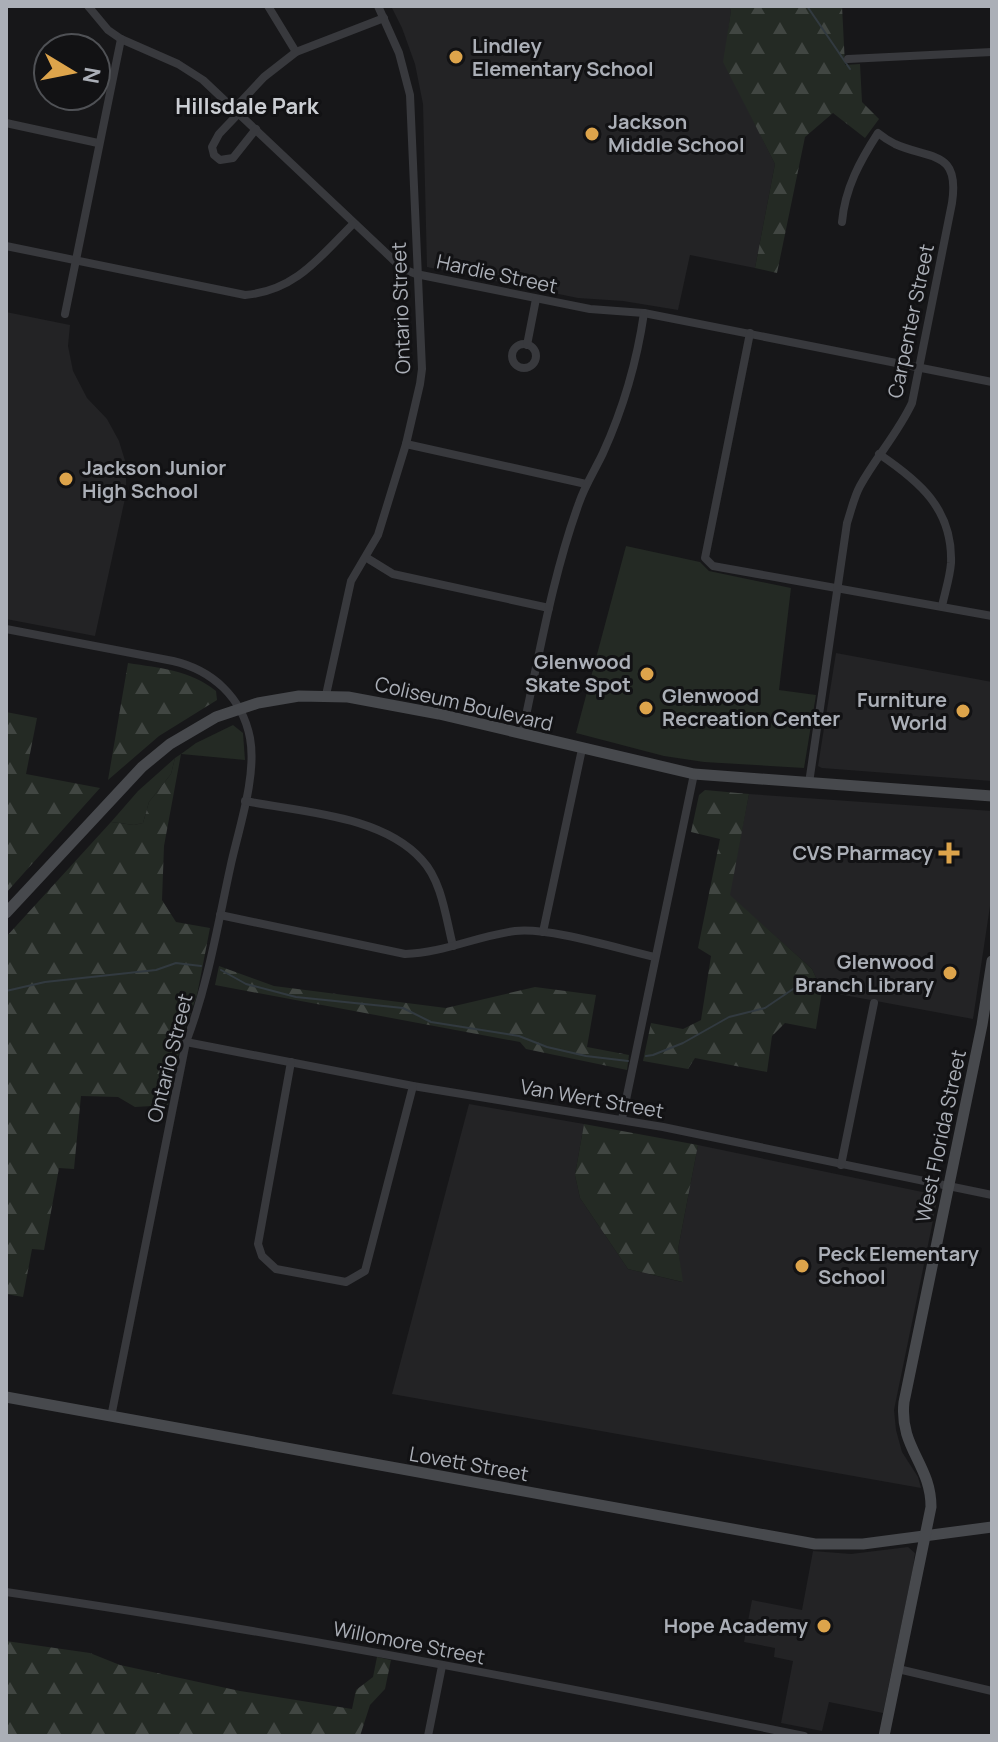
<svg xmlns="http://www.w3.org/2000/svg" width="998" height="1742" font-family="Manrope,sans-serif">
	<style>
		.built { fill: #232325 }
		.green { fill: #242a24 }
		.forest { fill: url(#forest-firs) }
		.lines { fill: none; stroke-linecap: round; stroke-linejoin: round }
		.stream { stroke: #323a40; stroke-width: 2 }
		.street { stroke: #38393d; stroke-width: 8 }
		.secondary { stroke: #47494d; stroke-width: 11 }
		.poi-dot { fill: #dda44b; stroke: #121214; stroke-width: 3 }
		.labels { text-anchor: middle; stroke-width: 6; stroke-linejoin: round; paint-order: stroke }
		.poi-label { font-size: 20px; font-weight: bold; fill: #abafb7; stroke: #121214; text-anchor: start }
		.street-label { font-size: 20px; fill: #abafb7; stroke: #121214 }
		.neighbourhood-label { font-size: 22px; font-weight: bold; fill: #cbced3; stroke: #121214 }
	</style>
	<defs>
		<pattern id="forest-firs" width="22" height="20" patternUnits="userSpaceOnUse" patternTransform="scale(2)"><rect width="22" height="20" fill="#242a24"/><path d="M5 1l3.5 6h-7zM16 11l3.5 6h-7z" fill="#414642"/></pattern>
	</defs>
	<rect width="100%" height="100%" fill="#171719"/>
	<!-- built -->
	<g class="built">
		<polygon points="391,6 729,6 731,11 724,62 775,164 755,268 690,255 678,310 623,301 578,298 427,267 423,104 415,64 402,28"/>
		<polygon points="6,312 70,325 68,346 73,371 87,398 107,419 119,441 126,464 126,494 95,636 6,619"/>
		<polygon points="836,653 992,682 992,781 822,768 818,766"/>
		<polygon points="749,794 992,811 992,893 973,1019 822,991 812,969 729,895"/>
		<polygon points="469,1104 584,1124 575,1175 580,1198 628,1269 682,1282 678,1249 698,1145 932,1194 937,1201 894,1410 896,1430 902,1452 918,1477 921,1488 392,1394"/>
		<polygon points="908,1547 915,1553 913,1568 883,1713 829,1702 822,1731 781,1723 793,1661 774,1657 775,1648 744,1642 752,1600 802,1610 813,1551 851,1554"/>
	</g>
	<!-- green -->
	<g class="green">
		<polygon points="626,546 700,562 709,571 791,588 779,690 816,695 804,768 704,762 664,756 576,733"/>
		<polygon points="233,725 243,733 245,760 181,754 196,743"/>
		<polygon points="175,758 171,774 149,802 143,823 134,825 111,822 138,791"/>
	</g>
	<!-- forest -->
	<g class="forest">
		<polygon points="729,6 842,6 845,65 860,64 862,102 879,119 865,138 833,113 805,137 777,273 755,268 775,164 723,62 731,11"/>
		<path d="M128,663C160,668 190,670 216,691L217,700L159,736L108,780Z"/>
		<polygon points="6,712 37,718 26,774 100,788 6,893"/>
		<polygon points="181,754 164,846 162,900 176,922 210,928 197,995 182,1038 168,1105 135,1107 118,1097 81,1096 74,1169 59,1168 44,1250 32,1249 23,1297 6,1294 6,937 111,822 134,825 143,823 149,802 171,774 175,758"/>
		<polygon points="705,790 749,794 730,895 812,969 822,991 816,1029 785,1023 772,1036 767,1072 695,1058 688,1069 643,1061 651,1023 683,1029 701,1020 711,956 698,948 720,839 691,832 699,795"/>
		<polygon points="219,966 274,986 446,1008 535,987 596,995 587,1047 629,1055 627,1070 526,1049 520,1042 215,985"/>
		<polygon points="584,1124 698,1145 678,1249 683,1282 628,1269 580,1198 575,1175"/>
		<polygon points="6,1641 90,1653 120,1665 240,1691 352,1709 356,1690 373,1677 377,1657 391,1660 385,1689 370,1705 360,1736 6,1736"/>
	</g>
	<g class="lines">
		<!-- stream -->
		<g class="stream">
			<polyline points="807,6 850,69"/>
			<polyline points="221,970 246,984 296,997 403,1008 431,1022 519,1036 547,1047 586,1056 628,1061"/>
			<polyline points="6,991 45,982 156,970 176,963 201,966"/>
			<polyline points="646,1056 653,1055 683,1043 729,1017 765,1008 799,985"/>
		</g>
		<!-- street -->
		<g class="street">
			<polyline points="88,6 108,30 121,39 178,64 203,80 403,269 416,274 590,309 644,313 992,382"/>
			<polyline points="268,6 296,52"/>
			<polyline points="848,59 992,52"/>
			<polyline points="235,108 264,77 296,52 384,18"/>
			<polyline points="239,113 219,134 212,147 214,155 220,160 233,158 256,129"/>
			<polyline points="6,123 98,143"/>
			<path d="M6,246L245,295C295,291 320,257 353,224"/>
			<polyline points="65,314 121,39"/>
			<polyline points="750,333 705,558 713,566 724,568 992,616"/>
			<circle cx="524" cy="356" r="12"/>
			<polyline points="527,345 536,299"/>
			<polyline points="406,444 586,484"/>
			<path d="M879,454C919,481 953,509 951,563C950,577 945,592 942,606"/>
			<polyline points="367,558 393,574 549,608"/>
			<path d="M6,629L173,661C212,670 242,697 250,738C257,775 239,828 231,864C218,923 208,985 186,1042L111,1417"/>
			<polyline points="326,695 351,581 378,535 406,444 420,384 422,369 410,95 399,53 378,6"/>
			<path d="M522,734C539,657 552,577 579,503C585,485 595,470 603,453C623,409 637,361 644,313"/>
			<path d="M809,783L847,523C851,511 854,497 860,486C876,457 898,433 912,403L952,203C960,150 931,160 895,144C889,141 883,137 878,133C860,161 845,188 842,222"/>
			<path d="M245,801C301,812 382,815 422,860C442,881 446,919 453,946"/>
			<path d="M220,915L405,954C443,953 477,936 515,931C550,927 619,949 655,957"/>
			<polyline points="543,932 582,749"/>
			<polyline points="186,1042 413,1086 663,1127 992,1195"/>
			<polyline points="291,1062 258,1244 262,1256 276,1269 346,1282 365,1271 413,1086"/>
			<polyline points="622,1119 694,774"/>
			<polyline points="841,1165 874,1003"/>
			<path d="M6,1592C274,1631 539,1681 804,1736"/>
			<polyline points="898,1669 992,1691"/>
			<polyline points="428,1736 442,1666"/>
		</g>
		<!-- secondary -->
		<g class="secondary">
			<polyline points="6,913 142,767 170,744 216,717 258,703 299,696 348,697 439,714 694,774 992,796"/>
			<polyline points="6,1397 815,1544 863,1544 992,1527"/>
			<path d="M884,1736L931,1507C931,1464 899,1448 904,1402L982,1025L992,961"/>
		</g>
	</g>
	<!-- markers -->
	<g class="poi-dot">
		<circle cx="456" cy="57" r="8"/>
		<circle cx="592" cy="134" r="8"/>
		<circle cx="66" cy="479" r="8"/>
		<circle cx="647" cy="674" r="8"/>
		<circle cx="646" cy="708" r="8"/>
		<circle cx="963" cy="711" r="8"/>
		<path d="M945 841h8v8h8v8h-8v8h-8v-8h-8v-8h8z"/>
		<circle cx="950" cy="973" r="8"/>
		<circle cx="802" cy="1266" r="8"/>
		<circle cx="824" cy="1626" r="8"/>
	</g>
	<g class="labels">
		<!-- poi labels -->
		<g class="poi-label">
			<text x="472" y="53">Lindley<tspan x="472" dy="23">Elementary School</tspan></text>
			<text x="608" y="129">Jackson<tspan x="608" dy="23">Middle School</tspan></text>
			<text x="82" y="475">Jackson Junior<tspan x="82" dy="23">High School</tspan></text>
			<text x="631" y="669" text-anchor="end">Glenwood<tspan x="631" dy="23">Skate Spot</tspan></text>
			<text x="662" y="703">Glenwood<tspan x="662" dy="23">Recreation Center</tspan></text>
			<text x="947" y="707" text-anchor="end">Furniture<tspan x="947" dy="23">World</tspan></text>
			<text x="933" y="860" text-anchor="end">CVS Pharmacy</text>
			<text x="934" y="969" text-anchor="end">Glenwood<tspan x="934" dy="23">Branch Library</tspan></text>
			<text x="818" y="1261">Peck Elementary<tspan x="818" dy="23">School</tspan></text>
			<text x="808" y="1633" text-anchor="end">Hope Academy</text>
		</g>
		<!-- street labels -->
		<g class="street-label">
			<text transform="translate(497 274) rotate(12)" y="7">Hardie Street</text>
			<text transform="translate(401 308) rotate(-92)" y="7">Ontario Street</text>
			<text transform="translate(911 321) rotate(-78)" y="7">Carpenter Street</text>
			<text transform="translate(464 704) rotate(13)" y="7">Coliseum Boulevard</text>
			<text transform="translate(170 1058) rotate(-76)" y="7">Ontario Street</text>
			<text transform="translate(592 1099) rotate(10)" y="7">Van Wert Street</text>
			<text transform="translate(941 1136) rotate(-78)" y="7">West Florida Street</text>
			<text transform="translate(469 1464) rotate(10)" y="7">Lovett Street</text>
			<text transform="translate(409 1643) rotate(11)" y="7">Willomore Street</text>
		</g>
		<!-- neighbourhood labels -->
		<g class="neighbourhood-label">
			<text x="247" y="114">Hillsdale Park</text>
		</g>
	</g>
	<!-- border -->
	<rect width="998" height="1742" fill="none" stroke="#abafb7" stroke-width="16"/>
	<!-- north arrow -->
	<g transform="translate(72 72) rotate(100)"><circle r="38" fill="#121214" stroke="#4f5155" stroke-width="2"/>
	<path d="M0-6L14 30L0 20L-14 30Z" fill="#dda44b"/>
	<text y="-12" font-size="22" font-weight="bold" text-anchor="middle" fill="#abafb7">N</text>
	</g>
</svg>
